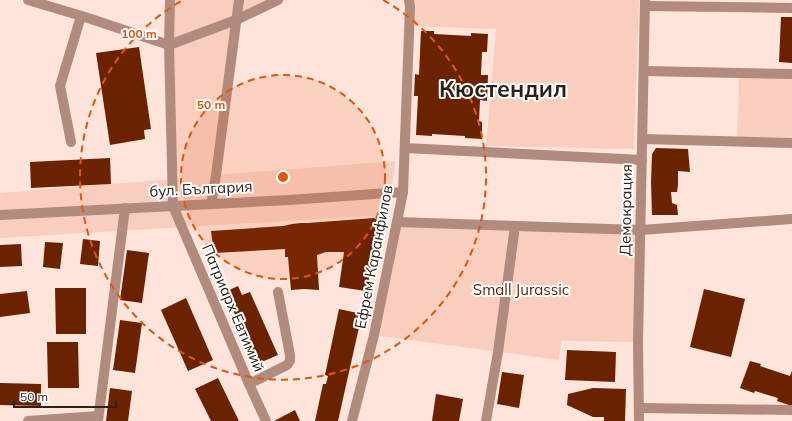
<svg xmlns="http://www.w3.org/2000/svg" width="792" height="421" font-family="Mulish,sans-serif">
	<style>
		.green { fill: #facebf }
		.building { fill: #6a2201 }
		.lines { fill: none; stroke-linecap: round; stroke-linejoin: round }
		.minor { stroke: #b18b7e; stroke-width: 10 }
		.ring { fill: none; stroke: #df560d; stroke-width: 2; stroke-dasharray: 7 5 }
		.labels { text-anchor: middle; stroke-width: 4; stroke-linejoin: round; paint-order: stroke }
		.street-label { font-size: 15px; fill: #2b201b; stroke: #fff }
		.park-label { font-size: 15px; fill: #5a2410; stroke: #fff }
		.town-label { font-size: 23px; font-weight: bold; fill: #2b201b; stroke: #fff }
		.centre { fill: #df560d; stroke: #fff; stroke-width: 2 }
		.ring-label { font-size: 12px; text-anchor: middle; font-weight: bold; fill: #df560d; stroke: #fff; stroke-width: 4; stroke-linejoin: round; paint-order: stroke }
	</style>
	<rect width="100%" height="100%" fill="#ffe4db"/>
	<!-- green -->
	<g class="green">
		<polygon points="171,0 287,0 236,21 216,175 395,161 389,215 0,238 0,193 173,179"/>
		<polygon points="413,0 639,0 634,149 486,146 496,29 415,26"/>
		<polygon points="739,73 792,74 792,143 737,141"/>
		<polygon points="397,222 641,230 638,342 561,341 559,360 374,335"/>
	</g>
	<!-- building -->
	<g class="building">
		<polygon points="781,17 792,17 792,63 779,62"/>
		<polygon points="421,31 434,31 434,34 471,36 471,33 488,34 487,52 482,52 481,75 488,75 487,101 480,100 479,121 482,122 482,139 465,138 465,136 432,134 432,136 416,135 418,96 414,96 415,74 419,75"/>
		<polygon points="139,47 151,129 144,130 145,139 110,145 96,53"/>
		<polygon points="656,148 688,149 690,172 678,171 678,185 677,192 671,192 672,203 677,205 678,215 652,215 651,182 652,154"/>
		<polygon points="110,158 111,184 31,188 30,162"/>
		<polygon points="374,218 382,223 366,291 339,287 344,252 326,252 317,255 319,290 304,289 291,290 288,257 285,257 285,249 214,253 211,231 283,226 292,224 301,223 308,223"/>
		<polygon points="83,239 100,241 98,266 80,264"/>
		<polygon points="45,242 63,243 60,269 43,267"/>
		<polygon points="21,244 22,266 0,267 0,245"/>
		<polygon points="127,250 149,253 142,303 120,300"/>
		<polygon points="238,286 242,295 250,292 278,355 257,364 225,292"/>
		<polygon points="55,288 86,288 86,334 56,334"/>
		<polygon points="704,289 745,299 731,357 690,347"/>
		<polygon points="27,291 30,313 0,317 0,294"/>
		<polygon points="186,298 213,360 188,371 161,310"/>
		<polygon points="339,309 362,314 338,421 315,421 323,384 326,384 328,376 325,375"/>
		<polygon points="120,320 142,323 135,373 113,370"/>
		<polygon points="47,342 78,342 79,388 48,388"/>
		<polygon points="567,350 616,352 615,382 565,380"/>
		<polygon points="750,361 761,364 760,366 790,376 792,371 792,406 777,401 778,398 755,391 754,393 740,388"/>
		<polygon points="502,372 524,375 519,408 497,404"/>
		<polygon points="218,378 239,421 211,421 195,389"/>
		<polygon points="0,383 41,384 41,406 0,405"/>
		<polygon points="110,388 132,391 128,421 106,421"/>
		<polygon points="593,388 626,389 625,421 604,421 604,417 593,417 567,405 568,394"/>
		<polygon points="436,394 463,399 459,421 432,421"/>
		<polygon points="295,410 300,421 274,421"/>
	</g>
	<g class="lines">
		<!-- minor -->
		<g class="minor">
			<polyline points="28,0 85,17 169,45 236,20 278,0"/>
			<polyline points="170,0 169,45 173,206 249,384 266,421"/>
			<polyline points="645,6 792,8"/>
			<polyline points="644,71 792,74"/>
			<polyline points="643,139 792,143"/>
			<polyline points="71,142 60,86 81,16"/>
			<polyline points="405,148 642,160"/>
			<polyline points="211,204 216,175 239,0"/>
			<polyline points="0,215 289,200 403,192"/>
			<polyline points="397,222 641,230 792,219"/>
			<polyline points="249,384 287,365 290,361 290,355 278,292"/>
			<polyline points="639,408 792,410"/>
			<polyline points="28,421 98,416"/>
			<polyline points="98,421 125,208"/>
			<polyline points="352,421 374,335 403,192 410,7 409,0"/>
			<polyline points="486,421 498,352 515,226"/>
			<polyline points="639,421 638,342 645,0"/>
		</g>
	</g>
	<!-- distance rings -->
	<circle cx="283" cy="177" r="102" fill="#df560d" fill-opacity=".12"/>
	<g class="ring">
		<circle cx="283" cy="177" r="102"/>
		<path d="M383 0A203 203 0 1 1 183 0"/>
	</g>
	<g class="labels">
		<!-- street labels -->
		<g class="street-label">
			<text transform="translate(201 189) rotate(-3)" y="5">бул. България</text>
			<text transform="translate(626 210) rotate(-89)" y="5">Демокрация</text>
			<text transform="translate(374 257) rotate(-79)" y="5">Ефрем Каранфилов</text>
			<text transform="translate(233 308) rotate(67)" y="5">Патриарх Евтимий</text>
		</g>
		<!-- park labels -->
		<g class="park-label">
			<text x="521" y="295">Small Jurassic</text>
		</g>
		<!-- town labels -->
		<g class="town-label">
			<text x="503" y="97">Кюстендил</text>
		</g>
	</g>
	<circle cx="283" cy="177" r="6" class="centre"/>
	<g class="ring-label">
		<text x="139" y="38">100 m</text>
		<text x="211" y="109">50 m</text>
	</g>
	<!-- scale -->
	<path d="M14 401v6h102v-6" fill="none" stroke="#2b201b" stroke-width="2"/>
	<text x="20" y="401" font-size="12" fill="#2b201b" stroke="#ffffff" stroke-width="3" paint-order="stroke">50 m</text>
</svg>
